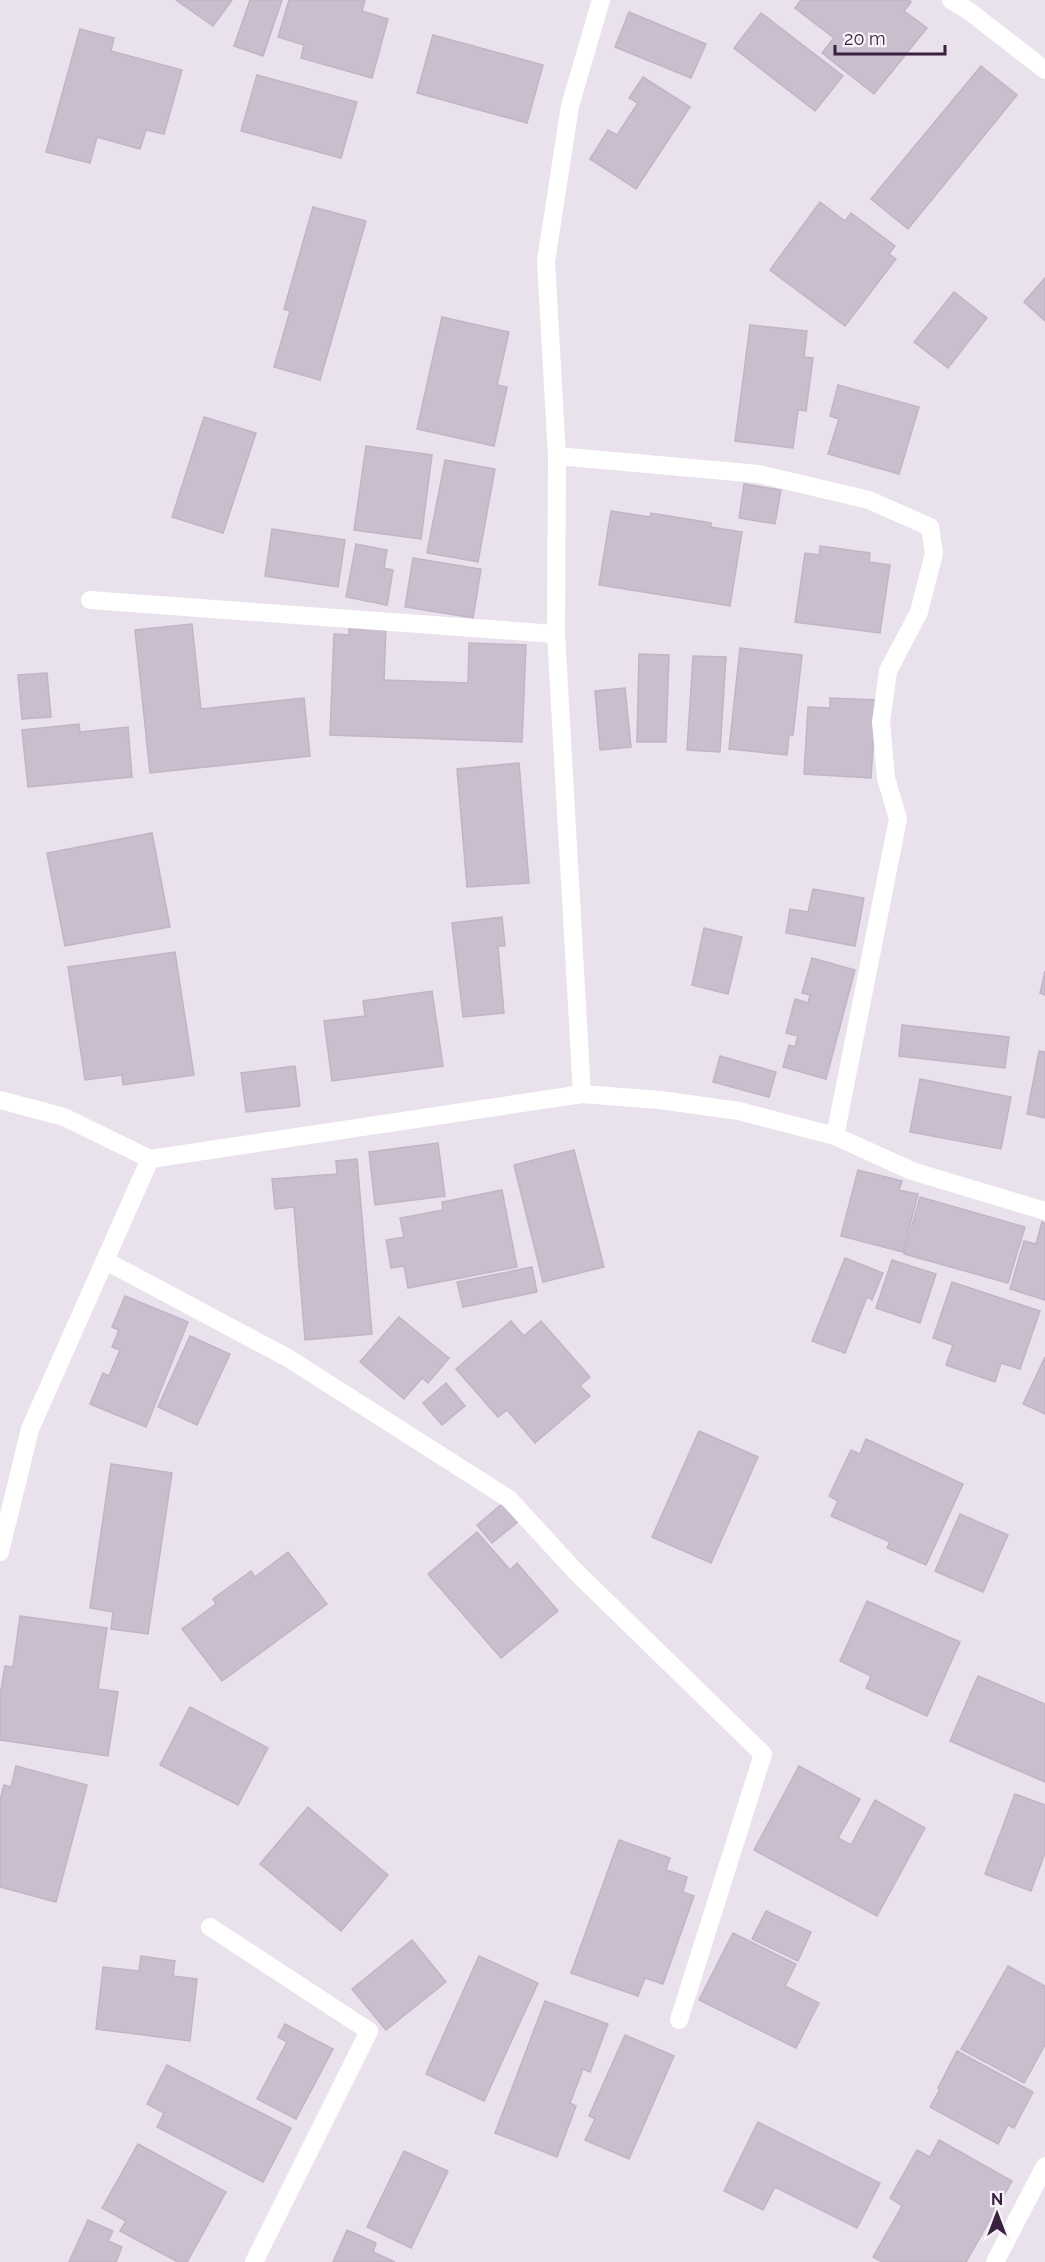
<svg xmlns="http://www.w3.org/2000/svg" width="1045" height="2262" font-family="Raleway,sans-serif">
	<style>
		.building { fill: #c9bece; stroke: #c1b4c7; stroke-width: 1.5 }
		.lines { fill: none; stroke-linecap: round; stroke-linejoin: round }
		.street { stroke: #fff; stroke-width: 18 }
	</style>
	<rect width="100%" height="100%" fill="#e9e2ed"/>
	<!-- building -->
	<g class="building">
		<polygon points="176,0 232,0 213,26"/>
		<polygon points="250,0 282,0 263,56 234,46"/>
		<polygon points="289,0 365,0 362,11 388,19 372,78 301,58 304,45 278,37"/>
		<polygon points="801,0 909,0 911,2 904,11 927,28 874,94 822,53 834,38 795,8"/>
		<polygon points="629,12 706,44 691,78 615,47"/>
		<polygon points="761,13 843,76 815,111 734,48"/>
		<polygon points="80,29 114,38 111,51 182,70 164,134 146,130 140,149 97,137 90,163 46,152"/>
		<polygon points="433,35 543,65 527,123 417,93"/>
		<polygon points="981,66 1017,95 908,229 871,199"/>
		<polygon points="257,75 357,102 341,158 241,131"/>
		<polygon points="643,77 690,107 636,189 590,159 608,130 617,135 638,103 629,98"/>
		<polygon points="820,202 845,221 851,213 895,246 889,254 896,259 845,326 770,270"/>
		<polygon points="313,207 366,221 320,380 274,367 290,311 284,309"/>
		<polygon points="1045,278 1045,321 1024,302"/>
		<polygon points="954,292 987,318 948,368 914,342"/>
		<polygon points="442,317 509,332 497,385 507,387 494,446 417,429"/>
		<polygon points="750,325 807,331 804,357 813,358 806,411 798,410 793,448 735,441"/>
		<polygon points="838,385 919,407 899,474 828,454 839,419 830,416"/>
		<polygon points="204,417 256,433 223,533 172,517"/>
		<polygon points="366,446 432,455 421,539 354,530"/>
		<polygon points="445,460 495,469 478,562 427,553"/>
		<polygon points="744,484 781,490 775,524 739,518"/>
		<polygon points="611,511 650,517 651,513 711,523 711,527 742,532 730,606 599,585"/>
		<polygon points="272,529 345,540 338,587 265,576"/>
		<polygon points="356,544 387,550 384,568 393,570 387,605 346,597"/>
		<polygon points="820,546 870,553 869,562 890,565 880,633 795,622 805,553 819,555"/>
		<polygon points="413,558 481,569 473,618 405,607"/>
		<polygon points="192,624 201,709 304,698 310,756 150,773 135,630"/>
		<polygon points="349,625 386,626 384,680 468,683 469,643 526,645 522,742 330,735 334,634 349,635"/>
		<polygon points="740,648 802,655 793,735 789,735 787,755 729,749"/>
		<polygon points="639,654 669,655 666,742 637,742"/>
		<polygon points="693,656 726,657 720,752 687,750"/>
		<polygon points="47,673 51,717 22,719 18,675"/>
		<polygon points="625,688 631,747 600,750 595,691"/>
		<polygon points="830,698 876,700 871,778 804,774 808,707 830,708"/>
		<polygon points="79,724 80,732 128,727 132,777 28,787 22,730"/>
		<polygon points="519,763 529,883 467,887 457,769"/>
		<polygon points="152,833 170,927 65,946 47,853"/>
		<polygon points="813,889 864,898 855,946 786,933 790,909 808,912"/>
		<polygon points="502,917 505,946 498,946 504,1013 463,1017 452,923"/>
		<polygon points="704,928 742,937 728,994 692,985"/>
		<polygon points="175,952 194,1075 123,1085 122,1075 85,1080 68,967"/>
		<polygon points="812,958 855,970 826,1079 783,1067 789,1045 795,1047 798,1036 786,1033 795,999 808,1003 810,995 802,993"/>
		<polygon points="1045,971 1045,995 1040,993"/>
		<polygon points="432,991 443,1066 332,1081 324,1021 365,1016 363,1001"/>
		<polygon points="902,1025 1009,1037 1005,1068 899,1056"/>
		<polygon points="1039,1051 1045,1052 1045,1118 1027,1114"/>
		<polygon points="720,1056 776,1072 769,1097 713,1082"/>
		<polygon points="295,1066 300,1106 246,1112 241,1073"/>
		<polygon points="920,1079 1011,1097 1001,1149 910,1132"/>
		<polygon points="438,1143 445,1196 375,1205 369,1152"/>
		<polygon points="574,1150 604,1267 543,1282 514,1165"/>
		<polygon points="357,1159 372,1334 305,1340 294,1207 275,1209 272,1179 337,1174 336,1161"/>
		<polygon points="858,1170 902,1181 899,1190 918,1194 903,1252 841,1236"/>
		<polygon points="502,1190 517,1267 408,1288 404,1266 391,1268 386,1240 404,1237 400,1218 443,1210 442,1202"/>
		<polygon points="920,1197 1025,1227 1008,1283 904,1254"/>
		<polygon points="1042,1222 1045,1223 1045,1300 1010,1289 1024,1241 1036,1244"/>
		<polygon points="845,1258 883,1273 872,1300 867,1297 845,1353 812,1341"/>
		<polygon points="892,1260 936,1274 920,1323 876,1308"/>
		<polygon points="532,1267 537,1292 463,1307 457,1282"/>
		<polygon points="952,1282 1040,1311 1020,1369 1001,1363 995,1382 946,1365 953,1345 933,1338"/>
		<polygon points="125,1296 188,1322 146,1427 90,1404 103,1373 109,1376 120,1350 112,1347 119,1330 112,1327"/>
		<polygon points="399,1317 449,1358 428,1383 422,1378 404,1399 360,1362"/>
		<polygon points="511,1321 524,1336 541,1321 590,1377 580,1386 590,1396 535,1443 507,1410 498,1417 456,1369"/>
		<polygon points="190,1336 230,1354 197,1425 158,1407"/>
		<polygon points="1045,1357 1045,1414 1023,1404"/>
		<polygon points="446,1383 465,1406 442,1425 423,1403"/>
		<polygon points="699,1431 758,1457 711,1563 652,1537"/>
		<polygon points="866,1439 963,1484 926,1565 887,1548 890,1542 831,1516 838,1501 829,1496 851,1450 860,1454"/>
		<polygon points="111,1464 172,1473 148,1634 111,1629 113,1612 90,1608"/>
		<polygon points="503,1503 519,1521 492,1543 477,1525"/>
		<polygon points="960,1514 1008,1535 983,1592 935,1571"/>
		<polygon points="477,1532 510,1570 517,1563 558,1611 501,1658 428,1574"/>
		<polygon points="288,1552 327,1604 222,1681 182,1629 216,1604 213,1599 251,1571 255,1577"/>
		<polygon points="867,1601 960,1642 927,1716 866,1688 871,1676 840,1661"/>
		<polygon points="20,1616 107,1628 98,1689 118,1692 108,1756 0,1740 0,1696 5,1666 13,1667"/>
		<polygon points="978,1676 1045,1704 1045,1782 950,1741"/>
		<polygon points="190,1707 268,1748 238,1805 160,1765"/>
		<polygon points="16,1766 87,1785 56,1902 0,1887 0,1800 4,1785 11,1787"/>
		<polygon points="799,1766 860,1799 838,1838 851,1845 875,1800 925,1828 877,1916 754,1850"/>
		<polygon points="1015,1794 1045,1805 1045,1853 1031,1891 985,1874"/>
		<polygon points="308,1807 388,1875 341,1931 260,1864"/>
		<polygon points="619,1840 670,1858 666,1870 687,1877 683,1892 694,1896 663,1984 645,1978 638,1996 571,1973"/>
		<polygon points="766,1911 811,1932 798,1961 752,1939"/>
		<polygon points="733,1933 796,1964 785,1986 819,2003 796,2048 699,2000"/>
		<polygon points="412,1940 446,1982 386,2030 352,1989"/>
		<polygon points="141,1956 175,1961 173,1976 197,1979 190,2041 96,2029 103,1967 139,1971"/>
		<polygon points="479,1956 538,1983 484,2101 426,2074"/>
		<polygon points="1008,1966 1045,1986 1045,2045 1024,2083 961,2049"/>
		<polygon points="545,2001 608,2024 590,2072 583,2069 570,2103 576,2106 557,2157 495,2133"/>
		<polygon points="285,2024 333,2049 296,2119 257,2099 287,2042 278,2037"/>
		<polygon points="625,2035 674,2056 629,2159 585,2140 595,2119 589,2116"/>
		<polygon points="957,2051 1033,2092 1014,2128 1008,2125 998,2144 930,2107 940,2089 938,2088"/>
		<polygon points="167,2065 291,2128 263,2182 157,2127 164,2113 147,2104"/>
		<polygon points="758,2122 880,2183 857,2228 775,2187 763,2210 724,2191"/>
		<polygon points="939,2140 1012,2181 966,2262 882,2262 873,2257 902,2206 890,2198 917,2150 930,2157"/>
		<polygon points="138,2144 226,2192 187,2262 178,2262 120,2231 126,2221 102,2208"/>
		<polygon points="404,2151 448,2171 411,2248 367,2227"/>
		<polygon points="88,2220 113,2231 108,2241 122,2247 116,2262 69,2262"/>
		<polygon points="347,2230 376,2243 373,2252 395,2262 333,2262"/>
	</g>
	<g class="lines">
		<!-- street -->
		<g class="street">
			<polyline points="951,0 969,11 1045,70"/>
			<polyline points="557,456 759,474 869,500 930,527 934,553 919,612 888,671 881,722 886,778 898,819 835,1136"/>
			<polyline points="90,600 556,634"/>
			<polyline points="582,1094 556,634 557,456 546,261 570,106 601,0"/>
			<polyline points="0,1100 64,1117 150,1159 582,1094 660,1100 739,1111 835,1136 912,1171 1045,1211"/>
			<polyline points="106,1261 288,1358 509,1499 576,1572 763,1754 679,2020"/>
			<polyline points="0,1552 30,1429 150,1159"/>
			<polyline points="210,1927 369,2031 254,2262"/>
			<polyline points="995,2262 1045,2166"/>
		</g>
	</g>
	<!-- north arrow -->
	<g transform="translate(997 2214)" stroke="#f7f3f9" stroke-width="4.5" paint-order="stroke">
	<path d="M0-4.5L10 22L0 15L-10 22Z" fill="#3a213f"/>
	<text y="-9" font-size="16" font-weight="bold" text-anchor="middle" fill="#3a213f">N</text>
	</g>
	<!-- scale -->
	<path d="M835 45v9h110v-9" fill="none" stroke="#3a213f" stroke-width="3"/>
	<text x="844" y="45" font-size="18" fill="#3a213f" stroke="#f7f3f9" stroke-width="4.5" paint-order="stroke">20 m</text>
</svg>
